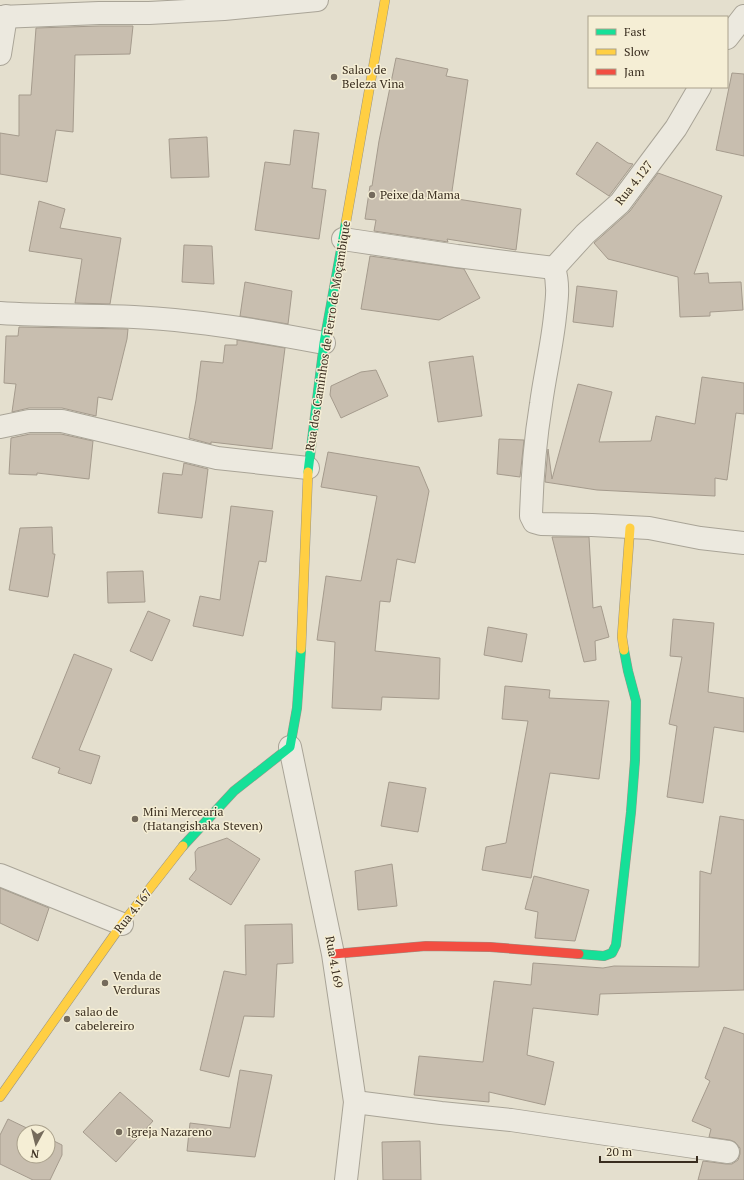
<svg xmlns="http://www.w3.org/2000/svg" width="744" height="1180" font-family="'PT Serif',serif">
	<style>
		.building { fill: #c8beaf; stroke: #a59b8d }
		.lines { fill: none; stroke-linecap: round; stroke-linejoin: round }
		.street-casing { stroke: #a9a497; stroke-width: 24 }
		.fast-casing { stroke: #999487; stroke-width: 10 }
		.slow-casing { stroke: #999487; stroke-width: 10 }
		.jam-casing { stroke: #999487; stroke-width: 10 }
		.street { stroke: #ece9df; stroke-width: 22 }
		.fast { stroke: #16e098; stroke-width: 9 }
		.slow { stroke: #ffcf43; stroke-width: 9 }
		.jam { stroke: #f24e42; stroke-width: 9 }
		.poi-dot { fill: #756b5c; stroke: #f5eed5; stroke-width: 1.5 }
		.labels { text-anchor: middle; stroke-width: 3; stroke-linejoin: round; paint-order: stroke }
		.poi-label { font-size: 12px; fill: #392d1f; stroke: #f5eed5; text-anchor: start }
		.street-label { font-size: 12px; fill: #392d1f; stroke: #f5eed5 }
	</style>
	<rect width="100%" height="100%" fill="#e4dfce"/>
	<!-- building -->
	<g class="building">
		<polygon points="99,26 133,26 130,54 75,55 73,132 56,130 47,182 0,174 0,133 19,136 19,95 31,95 36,28"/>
		<polygon points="396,58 448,69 446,76 468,80 451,198 521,209 516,250 447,239 448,242 374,231 376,220 365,219 370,186 372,186 379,141"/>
		<polygon points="732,73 744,74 744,156 716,150"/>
		<polygon points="294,130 319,133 312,188 326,190 319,239 255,230 265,162 290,165"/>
		<polygon points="207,137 209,177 171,178 169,139"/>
		<polygon points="597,142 628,163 633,164 609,196 576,174"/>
		<polygon points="658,173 722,196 694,274 708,273 709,283 741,282 743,310 710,312 710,316 680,317 678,277 608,259 594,243 630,211"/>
		<polygon points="39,201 65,209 60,228 121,238 110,304 75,303 82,259 29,251"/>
		<polygon points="184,245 212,246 214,284 182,282"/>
		<polygon points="370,256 464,269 480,298 439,320 361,309"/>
		<polygon points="245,282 292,291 288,324 240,316"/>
		<polygon points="577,286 617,291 613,327 573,322"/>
		<polygon points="19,327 128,329 127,339 112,400 98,397 96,416 62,408 29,408 12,412 16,384 4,383 6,336 18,336"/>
		<polygon points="237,340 285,348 272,449 211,442 211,444 189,438 196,400 201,361 223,363 225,345 237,345"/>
		<polygon points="473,356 482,416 438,422 429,362"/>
		<polygon points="376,370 388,396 341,418 330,395 331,386 361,372"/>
		<polygon points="702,377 744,383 744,414 736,413 727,480 715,478 715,496 597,490 545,482 548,449 552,479 578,384 612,392 599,442 651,441 656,416 695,424"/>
		<polygon points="30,434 61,434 93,441 89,479 37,473 37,475 9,474 11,438"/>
		<polygon points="499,439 524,440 520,477 497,474"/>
		<polygon points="328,452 419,467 429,491 415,563 397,559 390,602 380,601 375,651 440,658 439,699 382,697 381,710 332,708 335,642 317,640 326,576 361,581 377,496 321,487"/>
		<polygon points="184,463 208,469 202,518 158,513 163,473 182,475"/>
		<polygon points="231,506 273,511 266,562 259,561 243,636 193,626 200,596 220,600"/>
		<polygon points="52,527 53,554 55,554 48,597 9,590 20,528"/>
		<polygon points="552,537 589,537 593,608 601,606 609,637 595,641 596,660 584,662"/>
		<polygon points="143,571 145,602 108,603 107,572"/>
		<polygon points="148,611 170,620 152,661 130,651"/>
		<polygon points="673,619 714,623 708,692 744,698 744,732 714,727 703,803 667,797 677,726 669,724 682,657 670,656"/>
		<polygon points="488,627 527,634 522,662 484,655"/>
		<polygon points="74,654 112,669 79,750 100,756 91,784 58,773 60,768 32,758"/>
		<polygon points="505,686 550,690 549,698 609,701 599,779 550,773 531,878 482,870 486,847 506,843 528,721 502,719"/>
		<polygon points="389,782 426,788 418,832 381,826"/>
		<polygon points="720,816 744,820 744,990 600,994 598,1015 533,1008 527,1055 554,1062 545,1105 489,1092 489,1102 414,1095 419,1056 483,1062 494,981 531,985 533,963 603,968 614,966 699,967 700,871 711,874"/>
		<polygon points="227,838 260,859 231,905 189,879 196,870 195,852 198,848"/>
		<polygon points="392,864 397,906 358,910 355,871"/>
		<polygon points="534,876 589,890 575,941 535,938 538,912 525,909"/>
		<polygon points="0,888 49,908 38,941 0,923"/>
		<polygon points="292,924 293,963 277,964 274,1017 244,1016 229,1077 200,1070 224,971 246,975 245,925"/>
		<polygon points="724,1027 744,1034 744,1180 698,1180 703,1161 726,1164 732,1164 738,1160 740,1154 740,1148 735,1142 730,1140 709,1137 711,1129 692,1121 710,1081 705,1078"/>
		<polygon points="240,1070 272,1075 255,1157 187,1151 190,1123 230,1128"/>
		<polygon points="120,1092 153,1121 116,1162 83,1132"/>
		<polygon points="8,1119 35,1132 24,1132 24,1156 48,1156 48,1138 62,1145 62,1155 50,1180 33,1180 0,1164 0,1135"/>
		<polygon points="420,1141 421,1180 383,1180 382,1142"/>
	</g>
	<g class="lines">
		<defs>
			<g id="street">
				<polyline points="0,17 99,13 149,13 224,9 317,0"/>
				<polyline points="727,38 744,16"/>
				<polyline points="0,54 6,16"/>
				<polyline points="343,239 457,256 554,268"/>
				<path d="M554,268C559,284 557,299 555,316C552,346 545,374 541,404C535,441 532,478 531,516L534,522L541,524L592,525L649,528L700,538L744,543"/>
				<polyline points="554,268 585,234 620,203 676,128 700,87"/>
				<path d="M0,313C45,316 89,315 134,317C198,320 262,331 324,343"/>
				<polyline points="0,427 29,421 62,421 217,458 308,468"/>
				<polyline points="290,747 333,954 355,1102 346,1180"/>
				<polyline points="0,875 122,924"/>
				<polyline points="355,1102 441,1113 511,1120 728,1152"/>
			</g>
			<g id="fast">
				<polyline points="308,472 324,343 346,222"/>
				<polyline points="183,846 234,791 290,747 297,708 301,649"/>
				<polyline points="579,954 604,956 612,953 616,945 631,812 635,760 636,701 628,671 624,650"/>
			</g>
			<g id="slow">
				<polyline points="346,222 385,0"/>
				<polyline points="301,649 308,472"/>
				<polyline points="624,650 622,637 630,528"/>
				<polyline points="0,1097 122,924 183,846"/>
			</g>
			<polyline id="jam" points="333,954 426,946 490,947 579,954"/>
		</defs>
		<!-- street casing -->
		<use href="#street" class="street-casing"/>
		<!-- fast casing -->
		<use href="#fast" class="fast-casing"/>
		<!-- slow casing -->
		<use href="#slow" class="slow-casing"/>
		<!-- jam casing -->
		<use href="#jam" class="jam-casing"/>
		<!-- street -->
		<use href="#street" class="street"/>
		<!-- fast -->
		<use href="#fast" class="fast"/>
		<!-- slow -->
		<use href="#slow" class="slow"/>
		<!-- jam -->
		<use href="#jam" class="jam"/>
	</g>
	<!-- markers -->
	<g class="poi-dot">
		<circle cx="334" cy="77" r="4"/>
		<circle cx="372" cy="195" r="4"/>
		<circle cx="135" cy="819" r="4"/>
		<circle cx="105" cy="983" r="4"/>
		<circle cx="67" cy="1019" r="4"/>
		<circle cx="119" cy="1132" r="4"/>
	</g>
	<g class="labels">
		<!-- poi labels -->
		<g class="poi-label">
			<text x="342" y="74">Salao de<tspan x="342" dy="14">Beleza Vina</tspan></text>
			<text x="380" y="199">Peixe da Mama</text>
			<text x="143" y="816">Mini Mercearia<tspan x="143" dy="14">(Hatangishaka Steven)</tspan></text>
			<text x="113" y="980">Venda de<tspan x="113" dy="14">Verduras</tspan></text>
			<text x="75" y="1016">salao de<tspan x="75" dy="14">cabelereiro</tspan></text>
			<text x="127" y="1136">Igreja Nazareno</text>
		</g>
		<!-- street labels -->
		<g class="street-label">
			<text transform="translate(634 183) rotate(-52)" y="4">Rua 4.127</text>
			<text transform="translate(328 336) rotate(-81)" y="4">Rua dos Caminhos de Ferro de Moçambique</text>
			<text transform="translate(133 911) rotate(-52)" y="4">Rua 4.167</text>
			<text transform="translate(334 962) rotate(80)" y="4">Rua 4.169</text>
		</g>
	</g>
	<!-- legend -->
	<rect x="588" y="16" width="140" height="72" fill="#f5eed5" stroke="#aaa18c"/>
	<rect x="596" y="29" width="20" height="6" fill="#16e098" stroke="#aaa18c"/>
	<text x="624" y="36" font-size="12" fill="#392d1f">Fast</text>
	<rect x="596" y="49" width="20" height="6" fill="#ffcf43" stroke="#aaa18c"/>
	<text x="624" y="56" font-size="12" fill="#392d1f">Slow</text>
	<rect x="596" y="69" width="20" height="6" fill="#f24e42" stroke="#aaa18c"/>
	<text x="624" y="76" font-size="12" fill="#392d1f">Jam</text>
	<!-- north arrow -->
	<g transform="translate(36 1144) rotate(187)"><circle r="19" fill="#f5eed5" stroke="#aaa18c"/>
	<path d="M0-3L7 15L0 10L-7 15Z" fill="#756b5c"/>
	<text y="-6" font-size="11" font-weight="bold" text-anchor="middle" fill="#392d1f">N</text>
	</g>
	<!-- scale -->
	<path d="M600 1156v6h97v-6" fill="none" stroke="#392d1f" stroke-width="2"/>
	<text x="606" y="1156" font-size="12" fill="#392d1f" stroke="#f5eed5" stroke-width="3" paint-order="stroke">20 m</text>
</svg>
